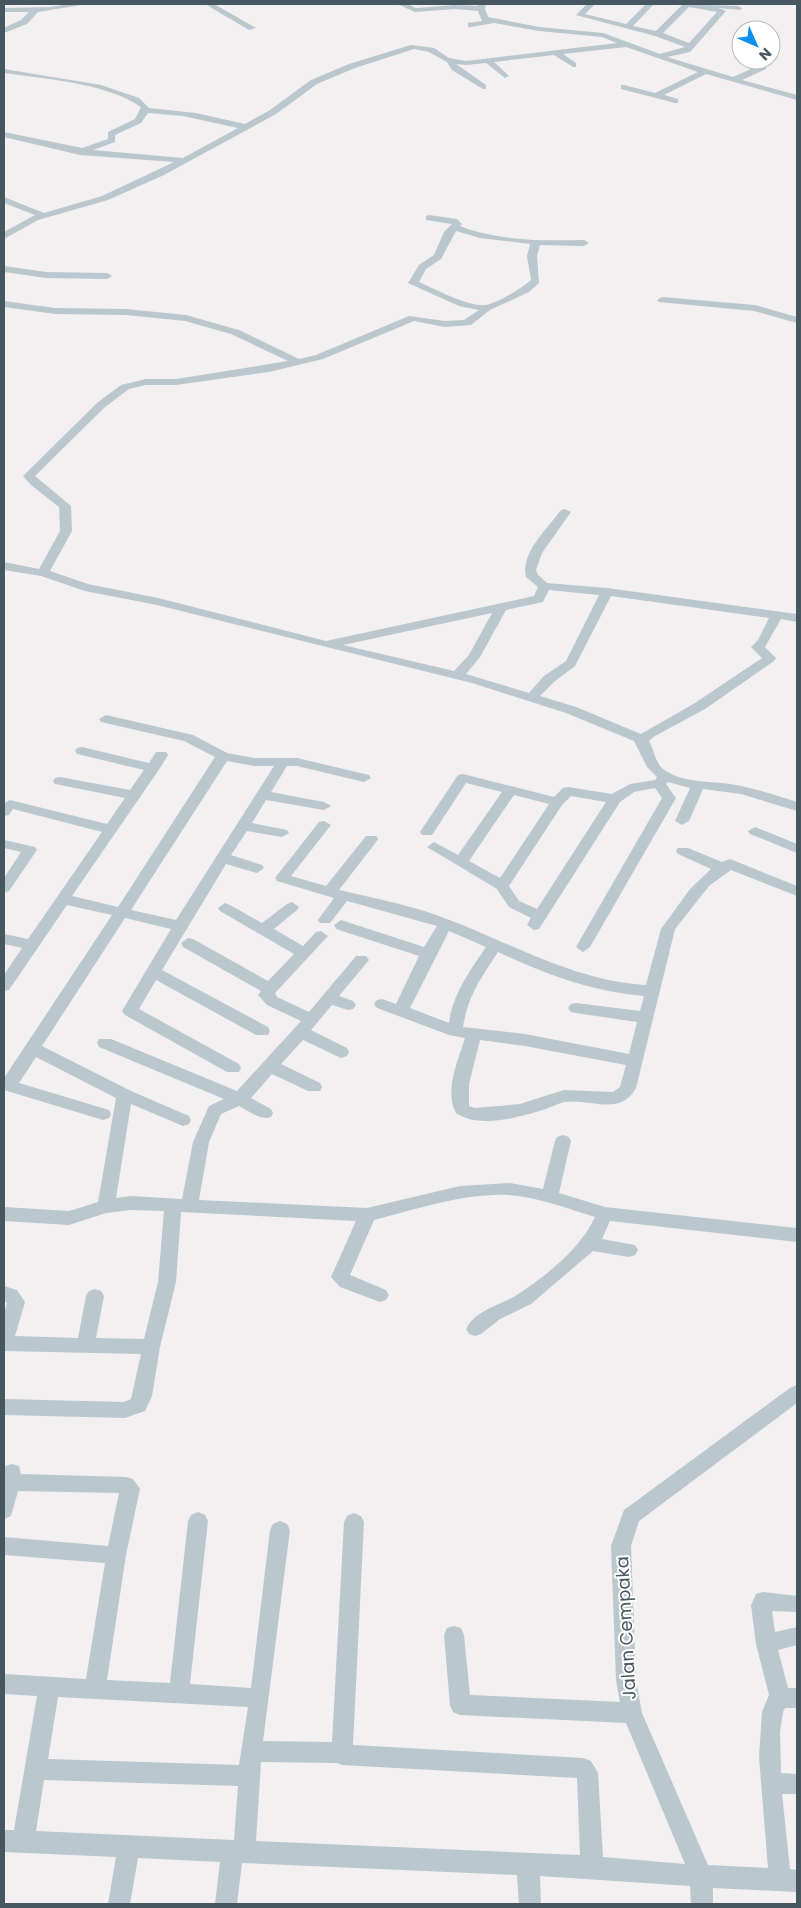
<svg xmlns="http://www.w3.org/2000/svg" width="801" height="1908" font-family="Poppins,sans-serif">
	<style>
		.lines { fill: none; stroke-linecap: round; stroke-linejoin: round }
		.minor { fill: #bac7ce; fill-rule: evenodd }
		.labels { text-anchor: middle; stroke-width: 4; stroke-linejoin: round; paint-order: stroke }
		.near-street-label { font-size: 18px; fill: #46575f; stroke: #fff }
	</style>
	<rect width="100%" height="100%" fill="#f2f0f0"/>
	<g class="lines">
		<!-- minor -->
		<g class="minor">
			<polygon points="70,4 87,4 38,12 27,24 4,33 4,28 21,20 29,12 4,12 4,8 50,7"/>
			<polygon points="205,4 214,4 256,28 249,30"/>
			<path d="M397,4H407L416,8L455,5L478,6V4H486L485,9L488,17L539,27L603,33L660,54L685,47L655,36L576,15L587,4H595L585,14L626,24L646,4H654L633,26L656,31L683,4L738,6L742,8L741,10L718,8L726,11L690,52L667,57L733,77L760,65H766V69L742,80L797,95V100L706,74L664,95L678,99V103H675L621,89V85H624L655,93L698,72L626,47L563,54L576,63V67H573L554,55L494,62L509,76L505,78L486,63L466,65L456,64L486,85V89H483L452,70L447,62L429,52L414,49L355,68L317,84L276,114L164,175L108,200L38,220L4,239V232L35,215L4,203V197L44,213L102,196L174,162L80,155L4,137V132L82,148L108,139V132L135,119L141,107C107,83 45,79 4,73V69L101,85L139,98L149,108L196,113L245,124L270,110L311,80L349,64L411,45L434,48L449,58L466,61L617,43L602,37L539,31L494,23L471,27H468V23L482,21L478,11L455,9L415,12ZM689,7L717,12L689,43L663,33ZM148,113L183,116L238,128L183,158L93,150L115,142V135L141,123Z"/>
			<path d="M429,215L457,219L462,224L460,226C498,241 544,241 584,240L589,243L584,246L540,245L537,256L539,283L529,292L490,310L471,325L445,327L414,321L323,359L269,372L176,385H146L129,389L105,407L35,476L71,506L72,531L50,571L88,584L158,598L326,641L534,596L538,587L526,577C520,553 548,528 561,510L565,509L571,512L542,553L536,570L538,575L547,583L607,588L797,614V622L781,619L765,647L776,658L774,661L705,709L655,736L649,741C654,750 655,762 663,769C684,785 716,780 741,786C760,790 779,796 797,802V811L741,794L703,789L689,821L682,825L675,821L690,788L668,782L666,784L676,798L590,947L583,952L576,947L662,798L655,788L634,792L620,802L539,929L534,930L527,925L531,918L509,907L497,889L427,847L434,842L458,855L502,792L466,783L432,835H422L420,832L458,775L463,774L554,797L563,788L568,787L612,794L630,784L655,780L657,777L647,767L634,741L566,713L472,683L157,605L85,591L41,576L4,570V562L39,569L60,531L59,507L31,485L23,476L97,403L121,385L146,379H176L288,361L231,334L185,321L126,315L55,314L4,307V301L55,308L126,309L186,315L239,330L299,359L316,355L409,316L445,321L464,320L479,310L459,306L408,283L419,265L434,255L444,232L452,224L426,220V216ZM456,231L480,238L530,244L527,256L531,280C522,288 498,303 486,305C468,307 435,289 419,282L426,269L441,259ZM549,590L599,595L566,661L544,676L529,693L466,674L480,657L506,610L543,602ZM611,596L769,618L758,640L751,647L762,658L695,703L641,734L576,707L540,696L554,682L575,666ZM492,613L469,655L454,671L343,645ZM514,795L549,804L500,878L469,861ZM571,796L606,802L537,909L519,901L509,886L562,805Z"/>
			<polygon points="4,266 46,272 107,273 112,276 107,279 46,278 4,272"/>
			<polygon points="662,297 755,305 797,317 797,323 754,311 659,302 657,300"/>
			<path d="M106,715L193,735L227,753L254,758H297L369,775L371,778L364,782L297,766H287L271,792L324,802L331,806L324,810L266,800L252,823L287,830L289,833L282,837L247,831L231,855L262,865L264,868L257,873L226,864L162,970L268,1027L270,1031L268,1035H256L156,980L139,1009L239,1064L241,1068L239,1072H227L125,1015L122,1011L171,929L125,918L42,1046L131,1091L189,1116L191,1120L189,1124L183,1126L131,1104L116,1198L131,1196L182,1199L193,1142L209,1106L224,1099L99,1047L97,1043L99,1039H111L237,1091L301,1021L267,1005L258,995L261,991L183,947L181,943L188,938L193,939L268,981L294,954L220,911L218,908L225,903L230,905L262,923L287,904L292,902L299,907L297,910L274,929L303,946L316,932L321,931L328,936L275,993L277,997L309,1012L356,956H366L369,960L339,996L353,1001L356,1005L353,1009L348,1010L332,1005L311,1030L347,1048L349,1052L347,1056L341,1058L303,1040L281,1064L320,1083L322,1087L320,1091H308L272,1074L251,1098L271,1109L273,1113L271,1117C260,1121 249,1111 239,1106L221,1114L209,1142L199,1200L367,1208L460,1186L510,1183L543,1189L555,1141L557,1137L563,1135L569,1137L571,1141L559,1193L605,1207L797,1228V1242L610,1221L602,1239L635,1245L638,1250L635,1255L629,1257L593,1251L531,1304L500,1319L481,1334L475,1336L469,1334L466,1329C476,1309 503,1305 520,1293C548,1274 580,1249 595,1217C568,1209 538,1197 509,1195C463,1193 418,1209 374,1220L350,1275L386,1290L389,1295L386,1300L380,1302L340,1287L331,1277L356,1221L181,1212L176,1282L160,1347L152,1396L145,1411L125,1418L4,1415V1399L124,1402L131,1399L141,1354L4,1351V1314L7,1303L4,1300V1286L17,1290L25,1302L15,1336L78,1338L86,1296L89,1291L95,1289L101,1291L104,1296L96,1338L144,1339L158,1282L164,1211L131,1210L106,1213L69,1225L4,1221V1207L69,1211L98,1202L116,1098L36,1057L19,1083L109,1110L111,1114L109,1118L103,1120L4,1090V1078L112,915L67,905L9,990L4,991V975L22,948L4,944V934L28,939L102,832L13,809L9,815L4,816V803L10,800L107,824L125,798L55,784L53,781L55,778L60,777L130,790L144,770L77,754L75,751L77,748L82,747L149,763L156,752H166L168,755L160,768L72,896L118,907L215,757L184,741L101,722L99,719ZM227,761L254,766H274L176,920L131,910Z"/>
			<path d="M324,821L331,825L291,876L326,886L366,836H376L378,839L376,842L339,890C377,899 416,906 452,921C517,946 576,981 646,985L661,929L690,889L711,869L678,854L676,851L678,848H688L722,862L730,859L735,861L797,886V896L731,870L709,886L675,929L636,1088C620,1117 590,1098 565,1102C558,1103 550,1108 543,1110C519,1117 479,1129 456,1113C444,1091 458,1060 465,1038L449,1035L377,1008L374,1004L377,1000L382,999L396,1004L419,956L336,929L334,925L341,920L424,947L437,926L347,901L330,923H320L318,920L334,898L277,881L275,878L319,822ZM449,931L486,947C470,971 453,993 449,1023L410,1008ZM498,952C545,974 592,992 644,996L640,1011L576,1003L571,1004L568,1008L571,1012L576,1013L637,1022L629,1054L525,1034L463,1027C468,995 481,978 498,952ZM480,1040L525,1046L626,1065L620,1087L613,1092L564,1090L520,1104L475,1108L469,1106V1084Z"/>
			<polygon points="755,827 797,844 797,853 750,834 748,831"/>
			<polygon points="4,840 35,847 37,850 9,891 4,893 4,878 21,852 4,848"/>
			<path d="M797,1385V1403L639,1521L631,1546L636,1680L642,1713L708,1865L768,1868L759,1757L762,1712L769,1695L756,1644L751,1605L756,1594L763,1592L797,1596V1612L772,1611L775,1632L797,1627V1645L778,1650L788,1688H797V1708H785L783,1712L780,1732L781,1773L797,1774V1794H782L790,1869L797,1870V1892L713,1888V1904H691L690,1886L540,1876L541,1904H519L517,1875L242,1863L237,1904H215L220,1862L138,1858L130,1904H108L116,1857L4,1852V1830H14L37,1696L4,1694V1674L86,1679L105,1563L4,1555V1537L108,1546L119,1493L18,1491L11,1516L4,1519V1469L5,1466L12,1464L19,1466L21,1474L126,1477L133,1479L140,1489L126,1555L107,1680L170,1683L188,1521L191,1515L198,1512L205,1515L208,1521L190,1684L251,1688L270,1530L273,1524L280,1521L287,1524L290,1530L263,1741L332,1742L344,1522L347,1516L354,1513L361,1516L364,1522L353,1745L583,1758L591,1761L598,1773L603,1857L685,1864L626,1723L460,1715L453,1712L450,1705L444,1635L447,1628L454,1626L461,1628L464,1635L470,1695L620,1702L616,1680L611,1546L624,1510L790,1388ZM58,1697L248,1707L239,1765L48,1759ZM261,1762L337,1763L342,1765L577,1778L580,1855L256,1841ZM44,1780L238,1786L234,1840L36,1831Z"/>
		</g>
	</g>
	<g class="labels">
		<!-- near-street labels -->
		<g class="near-street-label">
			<text transform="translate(626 1628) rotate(-93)" y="6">Jalan Cempaka</text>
		</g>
	</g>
	<!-- border -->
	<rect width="801" height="1908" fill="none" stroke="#46575f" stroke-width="10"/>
	<!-- north arrow -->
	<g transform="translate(756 45) rotate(135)"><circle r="24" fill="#ffffff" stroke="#b5bcbf"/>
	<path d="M0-4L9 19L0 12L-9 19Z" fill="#0c90ef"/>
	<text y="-8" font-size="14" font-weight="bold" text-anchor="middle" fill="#46575f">N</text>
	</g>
</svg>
